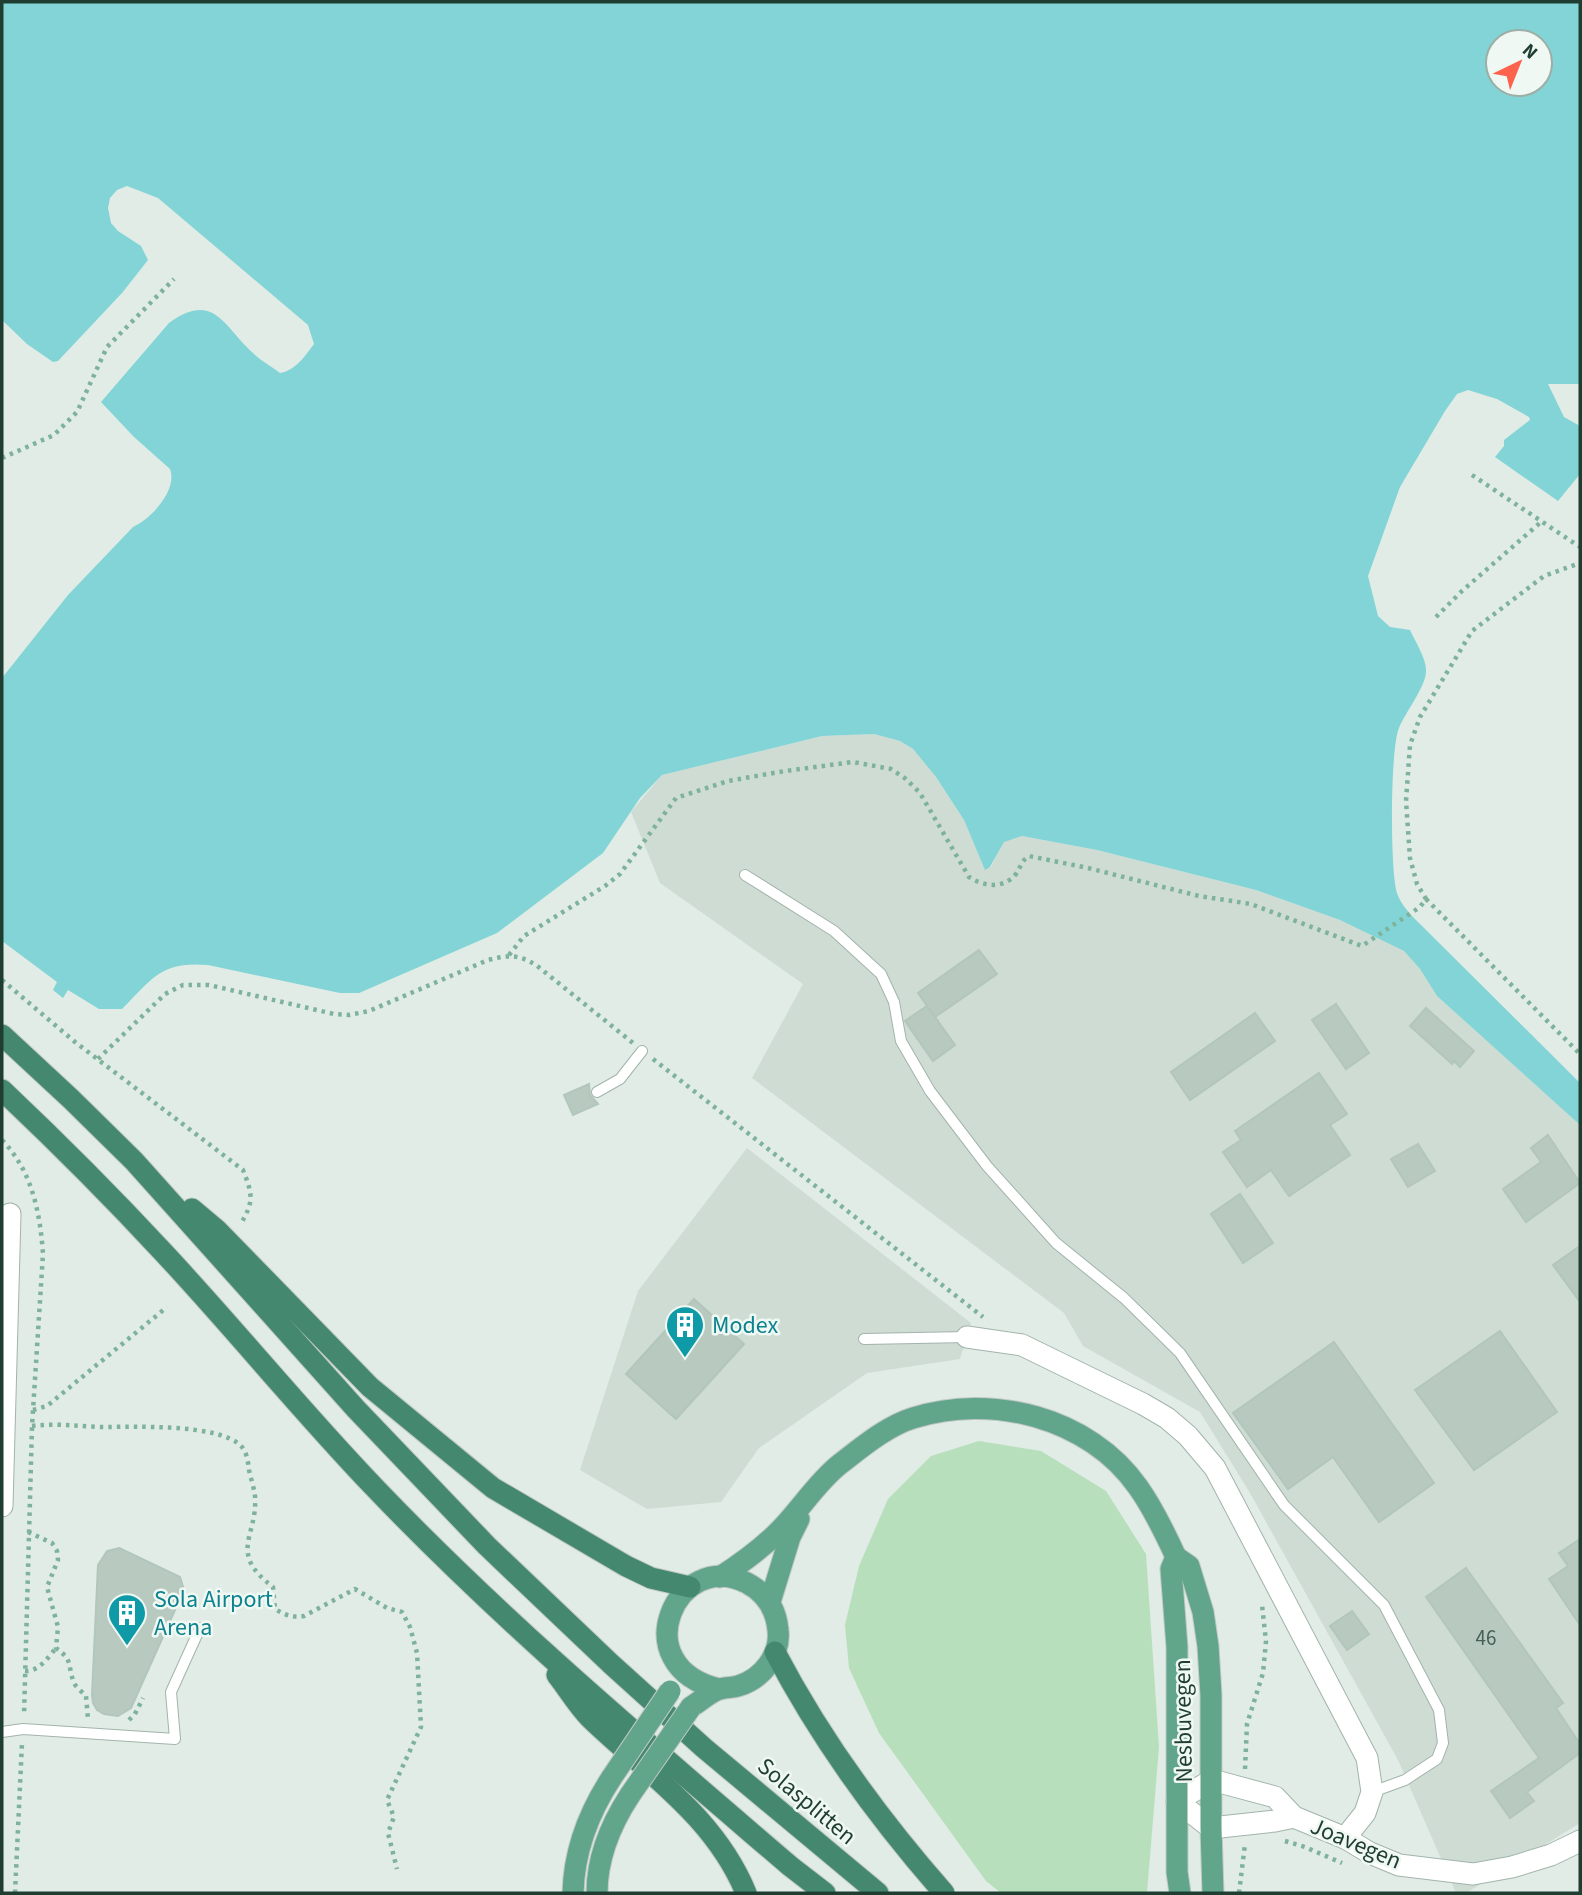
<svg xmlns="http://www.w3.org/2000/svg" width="1582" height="1895" font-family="'Source Sans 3',sans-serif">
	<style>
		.built { fill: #cedcd4 }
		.green { fill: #b7dfbc }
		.water { fill: #83d4d6; fill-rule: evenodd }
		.building { fill: #b8cac0; stroke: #b2c6bb; stroke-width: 2 }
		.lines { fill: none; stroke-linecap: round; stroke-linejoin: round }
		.service-casing { stroke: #a2b4ab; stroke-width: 12 }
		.minor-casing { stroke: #a2b4ab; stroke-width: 23 }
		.primary-casing { stroke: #c0c9c5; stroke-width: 23 }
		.trunk-casing { stroke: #c0c9c5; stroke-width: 23 }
		.path { stroke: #7eb29b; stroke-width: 4.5; stroke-dasharray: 3.5 5; stroke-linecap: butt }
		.service { stroke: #fff; stroke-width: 10 }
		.minor { stroke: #fff; stroke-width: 21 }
		.primary { stroke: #61a58b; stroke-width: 21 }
		.trunk { stroke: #458870; stroke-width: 21 }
		.primary-bridge-casing { stroke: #c0c9c5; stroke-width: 23; stroke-linecap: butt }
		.primary-bridge { stroke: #61a58b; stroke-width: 21 }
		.labels { text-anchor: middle; stroke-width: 5; stroke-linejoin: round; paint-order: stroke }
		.number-label { font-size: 21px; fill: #456155 }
		.culture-label { font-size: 24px; fill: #0d838f; stroke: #f0f8f3; text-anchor: start }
		.street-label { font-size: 24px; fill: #1f3e31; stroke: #f0f8f3 }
	</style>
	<rect width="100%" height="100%" fill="#e0ece5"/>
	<!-- built -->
	<g class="built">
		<polygon points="874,734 900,741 913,749 936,777 964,820 985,869 991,867 1004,841 1022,836 1097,850 1256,890 1340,920 1404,951 1420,969 1437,996 1580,1125 1580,1823 1466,1893 1456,1893 1398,1760 1250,1493 1200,1412 1083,1346 1064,1313 752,1078 803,984 660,883 631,812 662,775 822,736"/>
		<polygon points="747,1148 971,1323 960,1359 867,1373 759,1448 721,1502 647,1509 580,1470 638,1291"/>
	</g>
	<!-- green -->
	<polygon class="green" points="979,1441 1041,1451 1106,1491 1146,1554 1159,1747 1147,1893 1001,1893 986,1881 879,1733 849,1668 845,1625 859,1566 888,1499 931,1456"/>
	<!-- water -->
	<path class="water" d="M2,2H1580V384H1548L1564,417L1580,426V474L1558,501L1495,457L1504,446V440L1530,420L1529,417L1497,399L1468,390L1457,394L1445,411L1400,487L1368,576L1378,616L1390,627L1410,630C1415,641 1426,658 1426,670C1427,685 1405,713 1399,728C1390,748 1390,872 1397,893C1401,905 1411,915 1419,923L1580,1083V1125L1437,996L1420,969L1404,951L1340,920L1256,890L1097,850L1022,836L1004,842L990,867L985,870L964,820L936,777L913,749L900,741L874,734L822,736L662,775L640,798L603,853L497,933L359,993H340L208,965C161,961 153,978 122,1009H99L68,990L63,998L53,990L57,982L2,941V678L68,595L133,527C151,519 178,490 170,469L134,437L101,402L169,323C214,290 224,327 253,353C261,361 271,366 280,373C295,371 305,356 314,344L308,325L158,198L127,186L117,190L110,198L108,208L111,223L118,231L141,246L148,260L122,293L58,361L53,362L27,344L2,320ZM1498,42H1540V84H1498Z"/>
	<!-- building -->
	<g class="building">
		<polygon points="979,950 997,974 935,1017 918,993"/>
		<polygon points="1336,1004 1369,1053 1346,1069 1312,1020"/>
		<polygon points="927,1006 955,1045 933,1061 905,1021"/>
		<polygon points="1426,1008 1474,1051 1460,1067 1454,1061 1452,1064 1410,1026"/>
		<polygon points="1255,1013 1275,1041 1190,1100 1171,1072"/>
		<polygon points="1319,1073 1347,1114 1330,1125 1350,1155 1289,1196 1271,1170 1247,1187 1223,1152 1241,1140 1235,1131"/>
		<polygon points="589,1084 590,1095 598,1104 573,1115 564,1095"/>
		<polygon points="1548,1135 1580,1183 1526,1222 1503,1189 1541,1162 1531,1148"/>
		<polygon points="1418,1144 1435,1171 1408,1187 1391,1159"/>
		<polygon points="1240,1194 1273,1243 1243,1263 1211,1214"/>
		<polygon points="1580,1246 1580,1302 1553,1265"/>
		<polygon points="694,1299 744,1344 676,1419 626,1374"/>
		<polygon points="1500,1331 1557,1412 1474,1470 1415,1390"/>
		<polygon points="1334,1342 1434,1483 1379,1522 1333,1457 1288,1489 1233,1413"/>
		<polygon points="1580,1539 1580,1625 1549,1579 1568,1566 1559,1553"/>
		<polygon points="119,1548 180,1577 184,1590 131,1708 118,1716 104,1714 97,1710 93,1703 92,1695 98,1565 107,1551"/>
		<polygon points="1466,1568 1563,1703 1556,1708 1580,1744 1580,1753 1527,1792 1534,1801 1510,1818 1491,1791 1539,1758 1426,1597"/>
		<polygon points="1352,1611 1369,1634 1347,1650 1330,1626"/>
	</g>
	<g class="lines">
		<defs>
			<g id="service">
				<polyline points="745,875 834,931 881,974 894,1002 901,1041 930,1091 987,1166 1056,1243 1124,1298 1180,1353 1284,1505 1384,1605 1439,1710 1443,1743 1437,1759 1405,1780 1372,1792"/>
				<polyline points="597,1092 620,1079 642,1051"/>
				<polyline points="864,1339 967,1337"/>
				<polyline points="2,1732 23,1729 175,1739 171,1692 200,1628"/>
			</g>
			<g id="minor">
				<polyline points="967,1337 1022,1345 1143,1404 1167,1418 1188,1436 1215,1468 1367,1758 1372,1792 1365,1813 1345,1838"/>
				<polyline points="2,1506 10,1214"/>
				<polyline points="1294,1817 1275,1821 1211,1828 1177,1801 1212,1780 1275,1797 1294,1817 1345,1838 1370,1853 1399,1865 1473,1874 1512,1867 1551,1855 1580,1841"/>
			</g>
			<g id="primary">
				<polyline points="1176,1557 1189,1566 1203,1612 1208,1646 1211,1695 1211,1828 1213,1893"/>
				<path d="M720,1577C742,1563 761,1549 779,1531C800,1510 817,1482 840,1464C862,1447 887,1426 913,1418C991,1393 1089,1417 1138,1487C1153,1508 1165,1533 1176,1557L1171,1569L1177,1647V1872L1180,1893"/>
				<polyline points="770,1602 790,1537 799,1519"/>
				<path d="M691,1707C699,1702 708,1694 717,1690C724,1687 732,1688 738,1686C762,1679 781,1655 778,1630C776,1609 766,1593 747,1583C677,1547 623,1666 719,1689"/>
				<path d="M573,1893C574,1851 589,1812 612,1777"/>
				<path d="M597,1893C597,1858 611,1824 630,1795"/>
			</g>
			<g id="trunk">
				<polyline points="2,1035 71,1099 134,1161 356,1409 487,1546 611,1664 704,1748 878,1893"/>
				<path d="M2,1090C57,1142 111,1196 163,1252C235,1329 301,1411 375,1488C504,1623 648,1744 790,1866L825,1893"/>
				<polyline points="192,1209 217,1230 370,1387 493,1488 626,1566 651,1578 690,1587"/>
				<path d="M775,1652C821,1740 879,1819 944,1893"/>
				<path d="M557,1675C568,1689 578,1706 590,1718C647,1773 715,1817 746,1893"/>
			</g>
		</defs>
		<!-- service casing -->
		<use href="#service" class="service-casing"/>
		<!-- minor casing -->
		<use href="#minor" class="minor-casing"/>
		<!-- primary casing -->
		<use href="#primary" class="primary-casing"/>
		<!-- trunk casing -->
		<use href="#trunk" class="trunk-casing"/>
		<!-- path -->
		<g class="path">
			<polyline points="2,458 54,435 77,412 107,347 174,279"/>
			<polyline points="1472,475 1580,547"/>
			<polyline points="1436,617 1462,591 1541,522"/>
			<polyline points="1426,899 1580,1054"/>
			<path d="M509,955L524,936L605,886L620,874L676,798L728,781L785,771L853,762L891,769L906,779L920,793L969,877C983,886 1003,890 1016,874C1022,866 1019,863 1029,856L1088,868L1199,896L1251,904L1362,946L1420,907L1426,899L1417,884L1410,858L1406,801L1410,745L1420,717L1472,631L1544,576L1580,563"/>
			<path d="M2,980L75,1042L243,1170C253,1195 254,1202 240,1225"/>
			<path d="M98,1059L165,994L183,985H209L334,1014L349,1015L369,1011L488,960C508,955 518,954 536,965L633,1043"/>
			<polyline points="653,1059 983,1317"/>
			<path d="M2,1140C32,1171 40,1212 43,1254L32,1426L24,1716"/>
			<polyline points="33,1410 47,1406 167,1307"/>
			<path d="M32,1426C55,1423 77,1426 101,1427C131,1427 219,1423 241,1446C247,1452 248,1462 249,1470C251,1479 254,1488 255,1496C258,1537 227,1552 273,1587L275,1609C285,1615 292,1618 304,1616L355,1589L387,1608L402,1612L410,1627L417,1653L421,1727L387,1800L394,1817L388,1833L397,1869"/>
			<path d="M28,1532L52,1543L57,1551L58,1560L47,1587L58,1627L56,1648C74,1661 67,1665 74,1683C76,1687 82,1692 86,1696L88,1719"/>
			<path d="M25,1671C38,1672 48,1658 56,1648"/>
			<polyline points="129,1720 135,1714 143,1698"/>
			<polyline points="1245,1769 1247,1724 1263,1673 1266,1641 1262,1605"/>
			<polyline points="1285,1841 1305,1847 1342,1863"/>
			<polyline points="15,1893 22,1743"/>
			<polyline points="1239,1893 1245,1844"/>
		</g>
		<!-- service -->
		<use href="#service" class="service"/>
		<!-- minor -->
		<use href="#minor" class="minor"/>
		<!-- primary -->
		<use href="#primary" class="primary"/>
		<!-- trunk -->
		<use href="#trunk" class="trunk"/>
		<defs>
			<g id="primary-bridge">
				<polyline points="612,1777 670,1691"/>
				<polyline points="630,1795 691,1707"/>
			</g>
		</defs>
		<!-- primary-bridge casing -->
		<use href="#primary-bridge" class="primary-bridge-casing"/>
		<!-- primary-bridge -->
		<use href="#primary-bridge" class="primary-bridge"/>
	</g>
	<!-- icons -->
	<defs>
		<symbol id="building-pin" viewBox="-11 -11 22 30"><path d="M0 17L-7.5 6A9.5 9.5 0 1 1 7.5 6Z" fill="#0f9aa8" stroke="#f0f8f3"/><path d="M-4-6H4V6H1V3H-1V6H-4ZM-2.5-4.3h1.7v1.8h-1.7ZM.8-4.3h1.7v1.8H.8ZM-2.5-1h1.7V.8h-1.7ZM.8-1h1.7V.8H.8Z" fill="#fff"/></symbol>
	</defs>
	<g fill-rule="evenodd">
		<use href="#building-pin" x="663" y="1303" width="44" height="60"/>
		<use href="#building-pin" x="105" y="1591" width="44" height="60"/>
	</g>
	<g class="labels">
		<!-- number labels -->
		<g class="number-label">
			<text x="1486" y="1645">46</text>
		</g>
		<!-- culture labels -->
		<g class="culture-label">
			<text x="712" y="1333">Modex</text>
			<text x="154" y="1607">Sola Airport<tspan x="154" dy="28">Arena</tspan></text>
		</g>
		<!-- street labels -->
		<g class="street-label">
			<text transform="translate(1183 1721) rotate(-91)" y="8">Nesbuvegen</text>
			<text transform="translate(807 1801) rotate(40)" y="8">Solasplitten</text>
			<text transform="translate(1356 1843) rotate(23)" y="8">Joavegen</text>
		</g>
	</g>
	<!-- border -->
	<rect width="1582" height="1895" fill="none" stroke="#1f3e31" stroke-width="7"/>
	<!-- north arrow -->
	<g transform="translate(1519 63) rotate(43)"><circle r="33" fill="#f0f8f3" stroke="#9caea5" stroke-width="2"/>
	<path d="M0-5L12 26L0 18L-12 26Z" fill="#fd624d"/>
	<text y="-10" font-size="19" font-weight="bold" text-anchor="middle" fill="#1f3e31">N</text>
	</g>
</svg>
